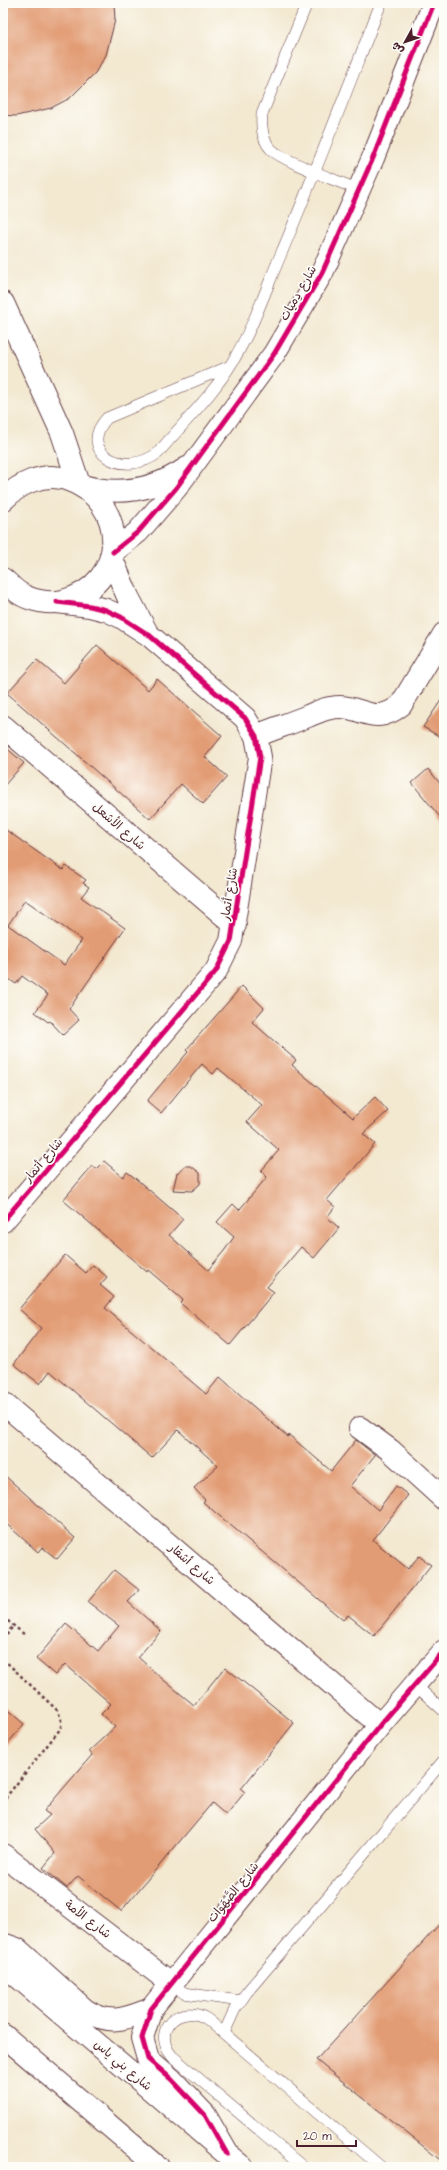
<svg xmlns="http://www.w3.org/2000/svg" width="447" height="2170" font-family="'Architects Daughter','Playpen Sans Arabic',sans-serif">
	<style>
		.building { fill: #e29c74; fill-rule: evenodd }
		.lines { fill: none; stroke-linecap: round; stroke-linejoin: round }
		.service-casing { stroke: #633d44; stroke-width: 12 }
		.minor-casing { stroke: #633d44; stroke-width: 24 }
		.primary-casing { stroke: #633d44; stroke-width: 24 }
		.path { stroke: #633d44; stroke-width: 2.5; stroke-dasharray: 3 3; stroke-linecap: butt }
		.service { stroke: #fff; stroke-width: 11 }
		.minor { stroke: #fff; stroke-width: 22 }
		.primary { stroke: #fff; stroke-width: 22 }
		.cycleway-casing { stroke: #fdfcf7; stroke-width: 8 }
		.cycleway { stroke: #d6006c; stroke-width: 5 }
		.labels { text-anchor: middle; stroke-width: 3.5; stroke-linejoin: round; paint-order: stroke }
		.street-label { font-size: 12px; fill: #4a1f2b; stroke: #fdfcf7 }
	</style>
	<rect width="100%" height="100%" fill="#fdfcf7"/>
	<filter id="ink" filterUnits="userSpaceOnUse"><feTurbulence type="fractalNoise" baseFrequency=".025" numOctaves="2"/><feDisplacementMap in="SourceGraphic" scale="8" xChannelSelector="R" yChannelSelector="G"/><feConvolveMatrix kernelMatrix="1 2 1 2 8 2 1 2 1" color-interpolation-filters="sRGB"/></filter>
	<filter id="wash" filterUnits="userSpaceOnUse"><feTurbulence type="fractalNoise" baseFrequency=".012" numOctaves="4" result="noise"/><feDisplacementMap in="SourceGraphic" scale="16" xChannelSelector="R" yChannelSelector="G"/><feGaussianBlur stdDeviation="0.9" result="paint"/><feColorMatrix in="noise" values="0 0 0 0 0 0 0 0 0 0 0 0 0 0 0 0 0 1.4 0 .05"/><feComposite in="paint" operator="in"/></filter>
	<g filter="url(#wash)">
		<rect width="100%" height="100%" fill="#f3e8d0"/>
		<g id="blocks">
			<!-- building -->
			<g class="building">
				<polygon points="3,3 114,3 115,20 106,55 95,73 70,98 51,108 16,116 3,115"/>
				<polygon points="97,645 148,690 157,679 222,736 205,757 227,777 203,804 181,784 150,819 7,693 37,660 64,683"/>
				<polygon points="444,696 444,739 423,727"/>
				<polygon points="3,745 24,763 3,787"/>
				<polygon points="428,769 444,788 444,822 412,783"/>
				<path d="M3,828L63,870L66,866L86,880L83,883L89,887L81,897L125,928L69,1009L79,1020L63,1035L50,1021L48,1022L35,1012L48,995L22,976L16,984L3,975ZM25,900L82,940L64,965L8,925Z"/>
				<polygon points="242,986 264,1008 252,1022 296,1060 292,1065 353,1118 375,1097 388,1111 363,1134 375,1144 327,1200 335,1207 327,1217 339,1228 314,1258 301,1247 267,1287 274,1292 230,1345 180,1303 183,1300 148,1270 147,1272 63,1200 92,1166 96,1169 104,1161 123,1177 127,1172 135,1178 183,1219 169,1235 208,1270 224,1251 234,1237 217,1222 233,1204 239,1210 267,1177 261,1171 279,1150 247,1122 262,1105 218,1068 213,1074 202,1064 161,1113 147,1101 188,1052 186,1050"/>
				<polygon points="186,1166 191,1166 200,1173 200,1184 192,1191 173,1190 177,1173"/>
				<polygon points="65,1255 86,1273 93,1265 107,1277 100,1285 114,1297 105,1308 206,1394 220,1377 288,1437 289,1435 331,1471 356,1440 375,1455 350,1486 378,1510 396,1486 408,1495 373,1540 408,1569 419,1556 431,1565 374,1636 348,1615 343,1620 203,1502 205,1500 194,1488 218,1466 178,1430 152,1458 50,1371 40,1384 14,1364 41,1328 19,1309"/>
				<polygon points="3,1474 75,1538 57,1559 42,1547 38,1552 3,1521"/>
				<polygon points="114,1570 139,1590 128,1602 161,1631 138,1657 160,1677 194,1705 225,1667 294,1723 241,1789 245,1792 226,1815 212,1803 121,1911 78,1876 67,1888 43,1868 55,1853 35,1829 50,1815 44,1811 92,1755 89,1751 115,1727 101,1714 111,1704 65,1664 55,1675 36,1659 66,1624 98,1651 119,1626 88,1602"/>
				<polygon points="3,1706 24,1724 3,1749"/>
				<polygon points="444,1919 444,2163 316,2060"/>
			</g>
		</g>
	</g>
	<g filter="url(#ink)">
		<use href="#blocks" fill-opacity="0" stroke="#633d44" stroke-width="1"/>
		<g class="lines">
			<defs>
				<g id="service">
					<path d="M307,3L262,114C261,127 262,140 271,149C282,161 341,182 359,190"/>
					<path d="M230,366L107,418C76,451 123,479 158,453C183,423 213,395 233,361C253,328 266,289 281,254C316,171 348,87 381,3"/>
					<polyline points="415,1685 444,1711"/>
					<polyline points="172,1984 184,1993 240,2001"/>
					<polyline points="224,2033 235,2009 247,1992 444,1760"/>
					<path d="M303,2167L172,2056C150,2030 180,2002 207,2019L381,2167"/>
				</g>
				<g id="minor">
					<polyline points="3,303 62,433 79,484"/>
					<path d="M83,486C120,496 155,490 187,468"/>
					<path d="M3,500C19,484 42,472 66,479C130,500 129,584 63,601C49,604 31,601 19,593C13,589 8,583 3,579"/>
					<polyline points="113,552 138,532 176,488 274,354 322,273 373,158 434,3"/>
					<polyline points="111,557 128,597 146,631"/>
					<polyline points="3,726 235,925"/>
					<path d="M256,736C273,729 291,723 308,716C315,713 323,709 331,708C361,702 371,729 401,705L444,634"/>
					<polyline points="3,1221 205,984 216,971 231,941 260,757 256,736 245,718 149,635 121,617 106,610 90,606 57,602"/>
					<polyline points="3,1403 380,1725"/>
					<polyline points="360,1428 390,1450 444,1499"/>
					<polyline points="3,1855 172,1984"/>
					<path d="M3,1944L17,1949L85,2010C111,2026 125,2019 151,2009"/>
					<polyline points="227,2153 205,2115 171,2079 148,2059 142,2038 151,2009 380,1725 444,1651"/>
				</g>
				<g id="primary">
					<polyline points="3,1964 242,2167"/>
					<polyline points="3,2035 158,2167"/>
				</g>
			</defs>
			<!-- service casing -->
			<use href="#service" class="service-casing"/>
			<!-- minor casing -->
			<use href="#minor" class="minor-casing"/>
			<!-- primary casing -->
			<use href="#primary" class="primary-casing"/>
			<!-- path -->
			<g class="path">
				<polyline points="3,1617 25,1635"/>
				<polyline points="3,1640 13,1626"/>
				<polyline points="3,1659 58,1711 61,1719 61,1728 3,1801"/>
			</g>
			<!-- service -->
			<use href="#service" class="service"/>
			<!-- minor -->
			<use href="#minor" class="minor"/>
			<!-- primary -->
			<use href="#primary" class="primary"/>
			<defs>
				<g id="cycleway">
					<polyline points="113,552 138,532 176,488 274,354 322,273 373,158 434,3"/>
					<polyline points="3,1221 205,984 216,971 231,941 260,757 256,736 245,718 149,635 121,617 106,610 90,606 57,602"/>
					<polyline points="227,2154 205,2115 171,2079 148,2059 142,2038 151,2009 380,1725 444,1651"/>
				</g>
			</defs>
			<!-- cycleway casing -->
			<use href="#cycleway" class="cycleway-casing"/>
			<!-- cycleway -->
			<use href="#cycleway" class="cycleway"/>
		</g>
	</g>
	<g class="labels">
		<!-- street labels -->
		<g class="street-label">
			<text transform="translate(298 293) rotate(-60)" y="4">شارع دِميات</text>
			<text transform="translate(119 826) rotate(41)" y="4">شارع الأشعل</text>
			<text transform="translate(229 894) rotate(-81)" y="4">شارع أتمار</text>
			<text transform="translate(43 1160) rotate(-50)" y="4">شارع أتمار</text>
			<text transform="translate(192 1564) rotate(41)" y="4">شارع أشقار</text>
			<text transform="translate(233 1892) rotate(-51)" y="4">شارع الصَّهَوات</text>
			<text transform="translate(88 1919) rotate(37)" y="4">شارع الأمة</text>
			<text transform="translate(123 2065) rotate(40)" y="4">شارع بني ياس</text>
		</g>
	</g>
	<!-- margin -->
	<rect width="447" height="2170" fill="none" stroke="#fdfcf7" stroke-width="16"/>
	<!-- north arrow -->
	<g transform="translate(405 42) rotate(230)" stroke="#fdfcf7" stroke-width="3" paint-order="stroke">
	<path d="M0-3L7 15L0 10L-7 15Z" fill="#4a1f2b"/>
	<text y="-6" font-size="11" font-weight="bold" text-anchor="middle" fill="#4a1f2b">ش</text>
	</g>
	<!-- scale -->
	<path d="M297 2140v6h59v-6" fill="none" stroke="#4a1f2b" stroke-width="2"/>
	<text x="303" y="2140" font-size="12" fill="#4a1f2b" stroke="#fdfcf7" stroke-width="3" paint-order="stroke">20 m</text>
</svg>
